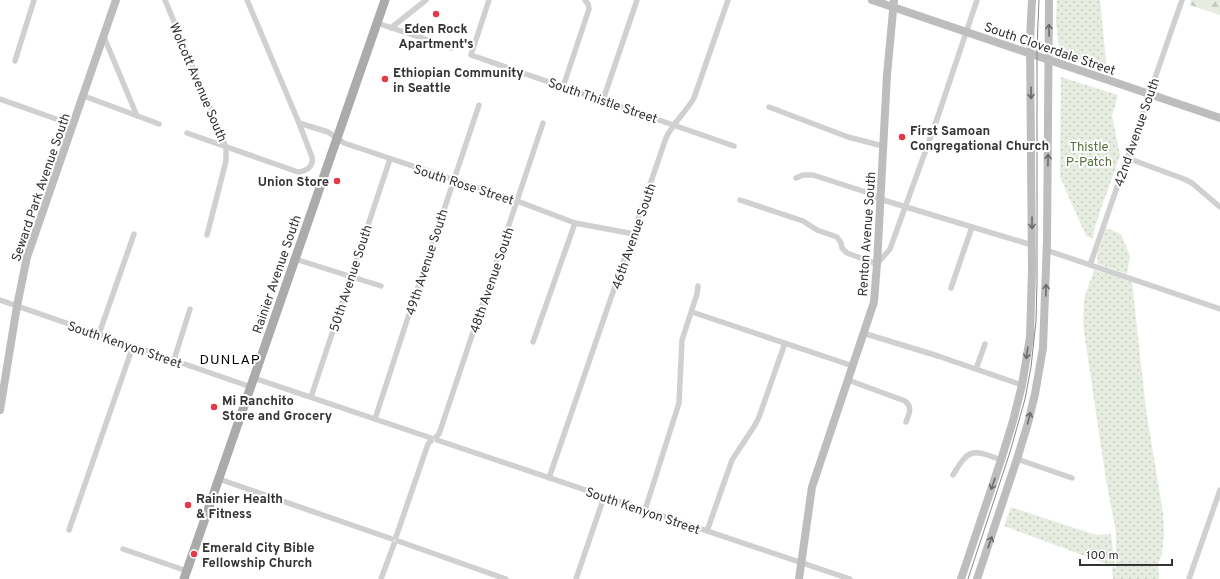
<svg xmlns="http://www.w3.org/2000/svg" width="1220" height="579" font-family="Overpass,sans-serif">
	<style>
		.grass { fill: url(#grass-dots) }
		.forest { fill: url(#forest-firs) }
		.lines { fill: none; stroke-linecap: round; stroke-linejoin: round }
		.street { stroke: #d0d0d0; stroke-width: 5.5 }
		.secondary { stroke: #bdbdbd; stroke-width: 8 }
		.primary { stroke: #ababab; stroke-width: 9 }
		.tram { stroke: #888; stroke-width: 1 }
		.oneway { stroke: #6a6a6a }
		.poi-dot { fill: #e63946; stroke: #fff; stroke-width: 1.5 }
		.labels { text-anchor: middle; stroke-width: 4; stroke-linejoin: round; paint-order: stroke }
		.poi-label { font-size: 13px; font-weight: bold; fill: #333; stroke: #fff; text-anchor: start }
		.street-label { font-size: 13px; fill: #333; stroke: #fff }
		.park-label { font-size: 13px; fill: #56703f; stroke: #fff }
		.neighbourhood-label { font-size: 14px; letter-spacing: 1px; fill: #000; stroke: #fff }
	</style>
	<defs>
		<pattern id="grass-dots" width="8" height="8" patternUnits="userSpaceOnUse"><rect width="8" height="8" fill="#e6ecdf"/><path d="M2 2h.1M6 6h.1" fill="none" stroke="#c6cbc0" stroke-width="1.8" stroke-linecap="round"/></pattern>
		<pattern id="forest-firs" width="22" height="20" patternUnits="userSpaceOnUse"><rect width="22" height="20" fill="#e6ecdf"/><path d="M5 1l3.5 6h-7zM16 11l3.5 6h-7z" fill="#c6cbc0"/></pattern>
	</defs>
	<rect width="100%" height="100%" fill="#fff"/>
	<!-- grass -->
	<g class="grass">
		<polygon points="1057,0 1100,0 1107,71 1060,56 1056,21"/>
		<polygon points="1061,77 1118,95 1112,116 1120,155 1094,229 1093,239 1086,236 1060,177"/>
		<polygon points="1106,228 1121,234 1130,256 1127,274 1098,264 1097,255"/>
		<polygon points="1094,270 1132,282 1146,410 1163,513 1164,532 1162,553 1158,565 1159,579 1113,579 1112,567 1116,568 1116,532 1106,480 1083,325 1084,299"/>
		<polygon points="1011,507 1096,535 1111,534 1115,567 1004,526"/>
	</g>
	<!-- forest -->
	<polygon class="forest" points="1191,0 1220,0 1220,15 1190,5"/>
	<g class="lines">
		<!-- street -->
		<g class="street">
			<polyline points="165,0 226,147 226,161 207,235"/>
			<polyline points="489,0 471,55 734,146"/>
			<polyline points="377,23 452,48"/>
			<polyline points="391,28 426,0"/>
			<polyline points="104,37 137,116"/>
			<polyline points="15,61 34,0"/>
			<polyline points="563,87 589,9 588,4 585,0"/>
			<polyline points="84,96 159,124"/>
			<polyline points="0,99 73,125"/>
			<polyline points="603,100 637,0"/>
			<polyline points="769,107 848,137 883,146"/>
			<polyline points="299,123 328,132 344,143 517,201 575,223 634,234"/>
			<path d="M187,133L298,172C307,171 314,166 312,157L299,123L247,0"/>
			<polyline points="1127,158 1184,179 1192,183 1220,207"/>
			<polyline points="796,178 803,175 813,175 872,194 880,199 906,207 1032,245"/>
			<polyline points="740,200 803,221 817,230 837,237 841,243 842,248 847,253 877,264 890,249 936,122 977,0"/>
			<polyline points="1046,250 1220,309"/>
			<polyline points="295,259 381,286"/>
			<polyline points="1090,265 1182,0"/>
			<polyline points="951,288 972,227"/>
			<polyline points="0,300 251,387"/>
			<polyline points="692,312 853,366"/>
			<polyline points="863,333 938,356 1022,385"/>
			<polyline points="99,334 134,234"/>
			<polyline points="533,342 575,223"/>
			<polyline points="174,360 190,309"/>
			<polyline points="976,369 985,344"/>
			<polyline points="254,378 431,438"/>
			<path d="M848,380L905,401C913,407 909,414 906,422"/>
			<polyline points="311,397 390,159"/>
			<polyline points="375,419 411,308 479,105"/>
			<polyline points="436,437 439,434 543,123"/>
			<polyline points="437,440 850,579"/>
			<polyline points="1017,459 1072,478"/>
			<path d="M953,475C969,448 972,449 1001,460"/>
			<path d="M549,478L666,138C673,123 686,112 694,98L728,0"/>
			<polyline points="219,479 392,539"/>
			<polyline points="645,510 679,403 682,340 697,294 698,286"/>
			<polyline points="69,530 133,346"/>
			<polyline points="707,531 732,460 755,425 759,417 785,343"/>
			<polyline points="396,537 428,444 431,441"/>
			<polyline points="398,541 506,579"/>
			<polyline points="123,549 187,571"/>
			<polyline points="381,579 394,544"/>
			<polyline points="576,579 604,497"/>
			<polyline points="1189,579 1220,490"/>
		</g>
		<!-- secondary -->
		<g class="secondary">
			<polyline points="872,0 1220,118"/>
			<polyline points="0,410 17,306 27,257 116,0"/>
			<polyline points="799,579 812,487 874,302 877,264 887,75 894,0"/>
			<polyline points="961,579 1001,460 1013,421 1022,385 1030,337 1032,269 1030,40 1032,0"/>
			<polyline points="977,579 1017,459 1028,423 1035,394 1043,348 1047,241 1049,0"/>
		</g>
		<!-- primary -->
		<polyline class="primary" points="184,579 385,0"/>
		<!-- tram -->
		<polyline class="tram" points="968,579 1010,452 1025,399 1031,367 1036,321 1037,282 1037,47 1039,0"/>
	</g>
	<!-- one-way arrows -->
	<defs><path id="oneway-shaft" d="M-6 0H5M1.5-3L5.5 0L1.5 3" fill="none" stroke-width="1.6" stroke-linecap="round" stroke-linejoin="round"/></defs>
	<g class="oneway">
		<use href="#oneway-shaft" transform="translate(1049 30) rotate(-91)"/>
		<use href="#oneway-shaft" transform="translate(1031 93) rotate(90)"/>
		<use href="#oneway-shaft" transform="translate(1048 160) rotate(-89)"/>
		<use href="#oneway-shaft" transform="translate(1032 223) rotate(90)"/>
		<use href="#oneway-shaft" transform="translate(1046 290) rotate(-89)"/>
		<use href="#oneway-shaft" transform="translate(1027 353) rotate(98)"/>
		<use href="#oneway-shaft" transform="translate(1029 418) rotate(-76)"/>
		<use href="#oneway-shaft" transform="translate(993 484) rotate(109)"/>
		<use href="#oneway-shaft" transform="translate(990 542) rotate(-71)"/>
	</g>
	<!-- markers -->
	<g class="poi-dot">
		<circle cx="436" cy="14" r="4"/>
		<circle cx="385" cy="79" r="4"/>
		<circle cx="902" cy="137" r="4"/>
		<circle cx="337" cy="181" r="4"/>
		<circle cx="214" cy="407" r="4"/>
		<circle cx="188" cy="505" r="4"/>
		<circle cx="194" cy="554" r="4"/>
	</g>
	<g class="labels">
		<!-- poi labels -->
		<g class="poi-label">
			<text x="436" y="33" text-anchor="middle">Eden Rock<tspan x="436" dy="15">Apartment's</tspan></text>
			<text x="393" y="77">Ethiopian Community<tspan x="393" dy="15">in Seattle</tspan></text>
			<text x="910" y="135">First Samoan<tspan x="910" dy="15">Congregational Church</tspan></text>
			<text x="329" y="186" text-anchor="end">Union Store</text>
			<text x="222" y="405">Mi Ranchito<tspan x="222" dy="15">Store and Grocery</tspan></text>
			<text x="196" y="503">Rainier Health<tspan x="196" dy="15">&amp; Fitness</tspan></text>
			<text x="202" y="552">Emerald City Bible<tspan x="202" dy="15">Fellowship Church</tspan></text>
		</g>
		<!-- street labels -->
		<g class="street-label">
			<text transform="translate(1050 48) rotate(19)" y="5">South Cloverdale Street</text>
			<text transform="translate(199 82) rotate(67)" y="5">Wolcott Avenue South</text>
			<text transform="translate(603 100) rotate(19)" y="5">South Thistle Street</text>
			<text transform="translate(1136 132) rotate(-71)" y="5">42nd Avenue South</text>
			<text transform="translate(464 184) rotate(18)" y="5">South Rose Street</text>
			<text transform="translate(40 187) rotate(-71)" y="5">Seward Park Avenue South</text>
			<text transform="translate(866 234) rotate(-86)" y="5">Renton Avenue South</text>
			<text transform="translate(633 236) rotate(-71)" y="5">46th Avenue South</text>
			<text transform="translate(426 262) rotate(-72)" y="5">49th Avenue South</text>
			<text transform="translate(276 274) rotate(-71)" y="5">Rainier Avenue South</text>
			<text transform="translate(350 278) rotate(-72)" y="5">50th Avenue South</text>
			<text transform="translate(491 280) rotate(-71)" y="5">48th Avenue South</text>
			<text transform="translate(125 344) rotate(19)" y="5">South Kenyon Street</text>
			<text transform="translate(643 510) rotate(19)" y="5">South Kenyon Street</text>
		</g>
		<!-- park labels -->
		<g class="park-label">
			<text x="1089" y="151">Thistle<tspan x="1089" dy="15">P-Patch</tspan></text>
		</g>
		<!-- neighbourhood labels -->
		<g class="neighbourhood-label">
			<text x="230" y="364">DUNLAP</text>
		</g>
	</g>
	<!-- scale -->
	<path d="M1080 559v6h92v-6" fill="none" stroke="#333333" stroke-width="2"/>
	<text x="1086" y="559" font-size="12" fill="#333333" stroke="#ffffff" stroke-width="3" paint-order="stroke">100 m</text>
</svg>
